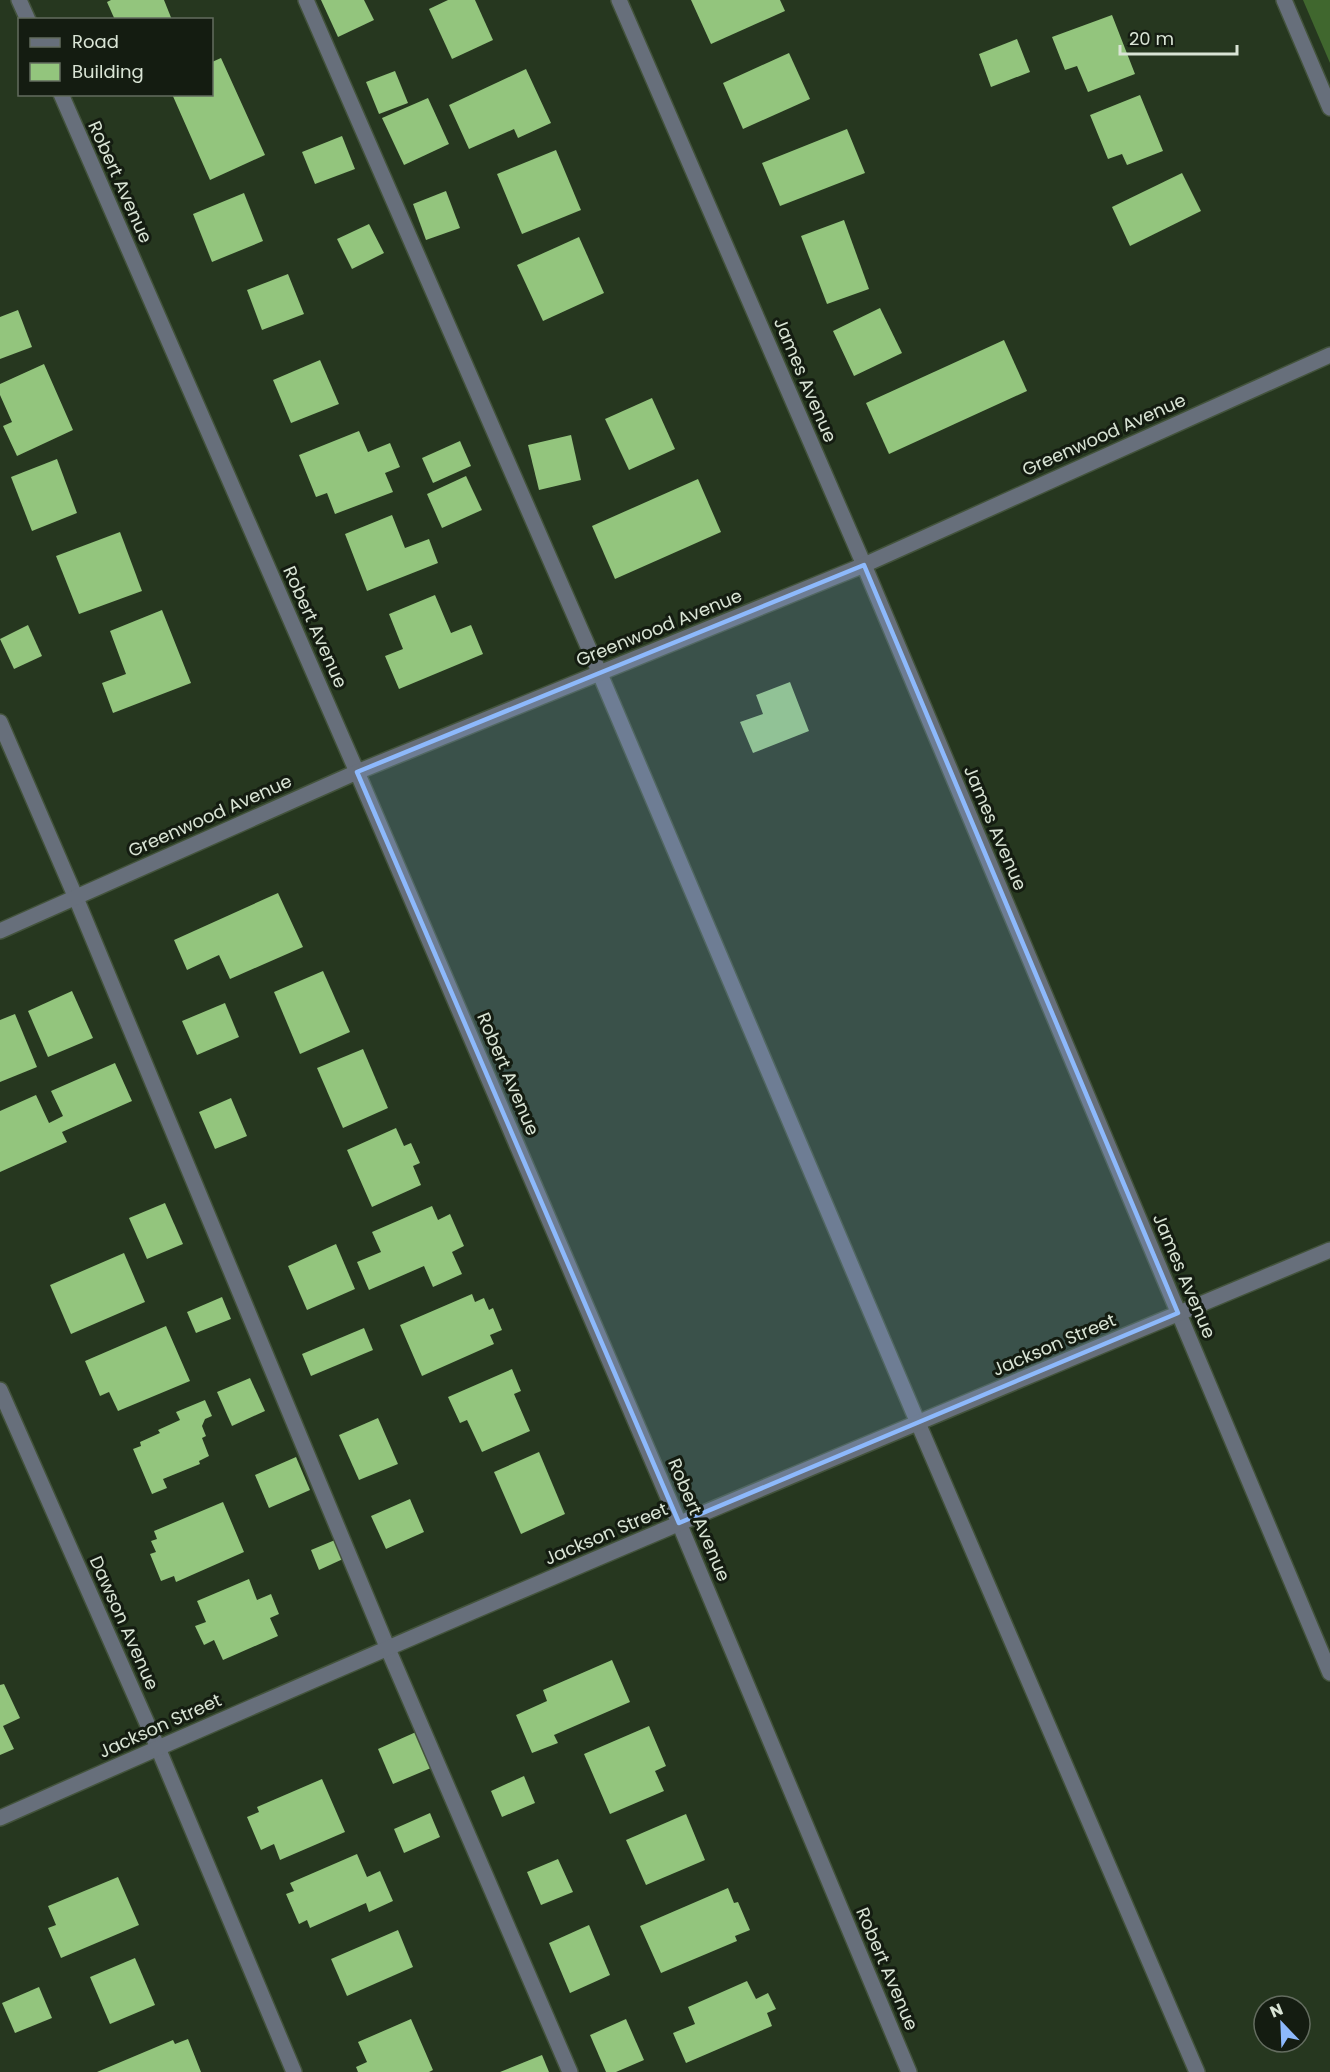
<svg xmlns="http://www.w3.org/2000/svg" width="1330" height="2072" font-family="Poppins,sans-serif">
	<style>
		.green { fill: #40672e }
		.building { fill: #93c57d }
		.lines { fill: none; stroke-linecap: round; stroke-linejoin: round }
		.minor-casing { stroke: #43533c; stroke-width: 18 }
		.minor { stroke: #676f7b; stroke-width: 15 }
		.marked { fill: #8db9fc; fill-opacity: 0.2; stroke: #8db9fc; stroke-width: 4.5; stroke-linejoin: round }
		.labels { text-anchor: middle; stroke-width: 6; stroke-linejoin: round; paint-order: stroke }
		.street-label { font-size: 18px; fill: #d9e4d5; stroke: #141c11 }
	</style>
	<rect width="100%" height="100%" fill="#26371f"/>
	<!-- green -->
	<polygon class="green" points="1303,0 1330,0 1330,63"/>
	<!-- building -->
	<g class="building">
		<polygon points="111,0 164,0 172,20 115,20 107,2"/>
		<polygon points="321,0 364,0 374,20 338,37"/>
		<polygon points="448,0 475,0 493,40 452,59 429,9"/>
		<polygon points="691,0 780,0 785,11 711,44"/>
		<polygon points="1112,15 1135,74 1088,92 1077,66 1065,70 1052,37"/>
		<polygon points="1017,39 1030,72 991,87 979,54"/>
		<polygon points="789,53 810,99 743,129 723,83"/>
		<polygon points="221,58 265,155 210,180 172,94 212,94 212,62"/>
		<polygon points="526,69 551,123 518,138 514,129 469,149 449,105"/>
		<polygon points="395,71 408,103 379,114 366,82"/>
		<polygon points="1140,95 1163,151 1127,165 1122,154 1108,159 1090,115"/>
		<polygon points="428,98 449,144 404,165 382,118"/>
		<polygon points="847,129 865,173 780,206 762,163"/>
		<polygon points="342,136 355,169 315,184 302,152"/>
		<polygon points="556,150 581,210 522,234 497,174"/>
		<polygon points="1182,173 1201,211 1130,246 1112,207"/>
		<polygon points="446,191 460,228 426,240 413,204"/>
		<polygon points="244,193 263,241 212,262 193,214"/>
		<polygon points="844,220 869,289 827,304 801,236"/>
		<polygon points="369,224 384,253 352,269 337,239"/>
		<polygon points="579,237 604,293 543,321 517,265"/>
		<polygon points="288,274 304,314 262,330 247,290"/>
		<polygon points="880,308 902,353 854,376 833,331"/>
		<polygon points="18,310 32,347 0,359 0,317"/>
		<polygon points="1004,340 1027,391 889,454 866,403"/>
		<polygon points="320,360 339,404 291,423 273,380"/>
		<polygon points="44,364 73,430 17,456 3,426 12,422 0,395 0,384"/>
		<polygon points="652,398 675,449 629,470 605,419"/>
		<polygon points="359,431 368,452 390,443 400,467 385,473 393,492 335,514 327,493 316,497 299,455"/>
		<polygon points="571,435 581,480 539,490 528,445"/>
		<polygon points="460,441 471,466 433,483 422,458"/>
		<polygon points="57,459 77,513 32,531 11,477"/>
		<polygon points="466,476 482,510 442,528 427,494"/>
		<polygon points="698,479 721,532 615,579 592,526"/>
		<polygon points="392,515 405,548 429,539 438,563 367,591 345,534"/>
		<polygon points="120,532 142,591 79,614 56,556"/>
		<polygon points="435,595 451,633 471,625 483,654 399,689 385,656 403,649 389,614"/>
		<polygon points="162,610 191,683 113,713 102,683 126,674 110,631"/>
		<polygon points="28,625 42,656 14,669 0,639"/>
		<polygon points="790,682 809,731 753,753 740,722 763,714 756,695"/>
		<polygon points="278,893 303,947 230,979 219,955 187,970 174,940"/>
		<polygon points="323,971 350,1032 300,1054 274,992"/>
		<polygon points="72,991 93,1038 48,1057 28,1011"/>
		<polygon points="225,1003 239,1037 197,1055 182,1021"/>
		<polygon points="15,1014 37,1067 0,1082 0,1020"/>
		<polygon points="363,1049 388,1108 343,1128 317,1068"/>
		<polygon points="115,1063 132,1101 62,1132 67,1142 0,1172 0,1111 36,1095 49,1123 63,1116 51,1091"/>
		<polygon points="231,1098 247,1136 215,1149 199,1112"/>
		<polygon points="396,1128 404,1146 411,1143 420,1163 413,1166 421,1185 372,1207 347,1150"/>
		<polygon points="165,1203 183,1244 147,1259 129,1218"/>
		<polygon points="432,1206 438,1220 450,1214 464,1246 452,1252 462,1274 433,1287 424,1266 369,1290 357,1262 381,1252 372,1232"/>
		<polygon points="336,1244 355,1289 307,1310 288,1266"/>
		<polygon points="124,1253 145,1302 71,1334 50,1285"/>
		<polygon points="472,1294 475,1302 484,1298 489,1310 493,1308 502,1330 490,1335 494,1344 422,1376 400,1325"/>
		<polygon points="222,1297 231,1319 196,1333 187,1312"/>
		<polygon points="166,1326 190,1381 118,1411 109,1392 100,1396 85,1361"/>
		<polygon points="364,1328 373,1350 311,1376 302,1354"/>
		<polygon points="512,1369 521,1391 514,1394 530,1431 482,1452 467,1420 460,1423 448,1397"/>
		<polygon points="250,1378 265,1411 232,1426 217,1392"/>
		<polygon points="205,1400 212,1416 205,1419 202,1426 206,1436 202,1438 209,1456 199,1461 200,1464 163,1479 167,1488 152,1494 133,1449 141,1446 140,1442 160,1433 158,1430 180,1420 176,1412"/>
		<polygon points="378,1418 398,1464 359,1480 339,1435"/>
		<polygon points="539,1452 565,1514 521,1534 494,1472"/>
		<polygon points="296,1457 310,1490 269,1508 255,1475"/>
		<polygon points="410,1499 424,1532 386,1549 371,1516"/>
		<polygon points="223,1502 244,1552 176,1582 174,1576 161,1581 150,1554 156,1552 151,1541 157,1539 154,1531"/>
		<polygon points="335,1540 343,1559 319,1570 311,1550"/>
		<polygon points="249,1579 257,1600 271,1594 279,1614 270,1618 278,1636 223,1660 214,1640 204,1645 195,1626 206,1622 197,1601"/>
		<polygon points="612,1660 630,1702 554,1735 558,1743 532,1753 516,1715 547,1701 543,1690"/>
		<polygon points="4,1684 20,1718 3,1726 14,1749 0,1755 0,1685"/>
		<polygon points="649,1726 666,1766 655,1771 664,1791 610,1814 584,1754"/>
		<polygon points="416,1732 431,1768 393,1784 378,1749"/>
		<polygon points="524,1776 535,1803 502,1817 491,1791"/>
		<polygon points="322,1779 345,1832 280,1860 274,1844 261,1850 247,1817 259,1812 257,1807"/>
		<polygon points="430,1813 440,1837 404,1853 394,1829"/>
		<polygon points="686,1814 705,1860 646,1885 626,1840"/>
		<polygon points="357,1854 367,1877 380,1871 393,1901 369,1912 366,1903 310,1928 307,1920 299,1924 286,1894 294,1891 290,1883"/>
		<polygon points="558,1859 573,1892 541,1905 527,1872"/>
		<polygon points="118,1877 139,1925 61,1958 48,1928 56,1925 48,1906"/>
		<polygon points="728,1888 734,1903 738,1902 750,1930 735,1936 737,1941 661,1973 640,1926"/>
		<polygon points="589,1925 610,1975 570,1993 549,1943"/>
		<polygon points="398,1930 413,1967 347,1996 331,1959"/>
		<polygon points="135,1958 155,2005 110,2024 90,1977"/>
		<polygon points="747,1981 756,1999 768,1993 776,2009 767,2013 772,2026 686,2063 673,2033 695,2024 688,2007"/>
		<polygon points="39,1987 52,2018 15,2033 2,2003"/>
		<polygon points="411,2019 433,2070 429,2072 358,2072 356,2067 367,2062 358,2042"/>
		<polygon points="626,2019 644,2060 616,2072 606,2072 590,2035"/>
		<polygon points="188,2039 201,2072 97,2072 173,2040 175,2044"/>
		<polygon points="542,2055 549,2072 500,2072"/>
	</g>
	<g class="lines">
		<defs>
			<g id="minor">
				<polyline points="19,0 28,20"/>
				<polyline points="306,0 600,674 918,1423 1197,2072"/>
				<polyline points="619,0 864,565 1330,1673"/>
				<polyline points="1284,0 1330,108"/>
				<polyline points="61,94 357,772 679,1523 909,2072"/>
				<polyline points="0,722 76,898 388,1649 570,2072"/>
				<polyline points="0,931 357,772 864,565 1330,355"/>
				<polyline points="0,1390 158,1748 294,2072"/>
				<path d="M0,1818C440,1622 885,1436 1330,1250"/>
			</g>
		</defs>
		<!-- minor casing -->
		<use href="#minor" class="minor-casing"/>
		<!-- minor -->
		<use href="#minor" class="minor"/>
	</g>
	<!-- marked area -->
	<path class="marked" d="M864,565L1178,1313L679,1523L357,772Z"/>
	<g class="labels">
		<!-- street labels -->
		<g class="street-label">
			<text transform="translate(120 182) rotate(66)" y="6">Robert Avenue</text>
			<text transform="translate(805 380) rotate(67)" y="6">James Avenue</text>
			<text transform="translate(1104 435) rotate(-24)" y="6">Greenwood Avenue</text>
			<text transform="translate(315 627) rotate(66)" y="6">Robert Avenue</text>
			<text transform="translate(659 628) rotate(-22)" y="6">Greenwood Avenue</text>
			<text transform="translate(210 816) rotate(-24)" y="6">Greenwood Avenue</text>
			<text transform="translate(995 828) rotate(67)" y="6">James Avenue</text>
			<text transform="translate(508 1074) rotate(67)" y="6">Robert Avenue</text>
			<text transform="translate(1184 1276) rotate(67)" y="6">James Avenue</text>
			<text transform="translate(1054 1345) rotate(-23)" y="6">Jackson Street</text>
			<text transform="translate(699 1520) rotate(67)" y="6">Robert Avenue</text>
			<text transform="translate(606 1534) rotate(-23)" y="6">Jackson Street</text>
			<text transform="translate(124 1623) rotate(66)" y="6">Dawson Avenue</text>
			<text transform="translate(160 1726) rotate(-24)" y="6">Jackson Street</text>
			<text transform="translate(887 1969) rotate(67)" y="6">Robert Avenue</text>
		</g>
	</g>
	<!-- legend -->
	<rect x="18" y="18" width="195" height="78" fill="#141c11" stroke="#636c5f" stroke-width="1.5"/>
	<rect x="30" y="38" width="30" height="9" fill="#676f7b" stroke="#636c5f" stroke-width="1.5"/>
	<text x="72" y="48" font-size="18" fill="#d9e4d5">Road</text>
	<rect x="30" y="63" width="30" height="18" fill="#93c57d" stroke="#636c5f" stroke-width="1.5"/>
	<text x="72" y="78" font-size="18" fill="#d9e4d5">Building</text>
	<!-- north arrow -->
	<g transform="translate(1282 2024) rotate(337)"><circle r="28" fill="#141c11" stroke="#636c5f" stroke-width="1.5"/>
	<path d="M0-4.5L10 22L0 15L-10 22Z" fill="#8db9fc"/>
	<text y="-9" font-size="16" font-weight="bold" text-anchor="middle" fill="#d9e4d5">N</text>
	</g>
	<!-- scale -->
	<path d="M1120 45v9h117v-9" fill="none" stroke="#d9e4d5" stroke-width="3"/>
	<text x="1129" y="45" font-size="18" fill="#d9e4d5" stroke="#141c11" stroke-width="4.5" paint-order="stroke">20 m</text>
</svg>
